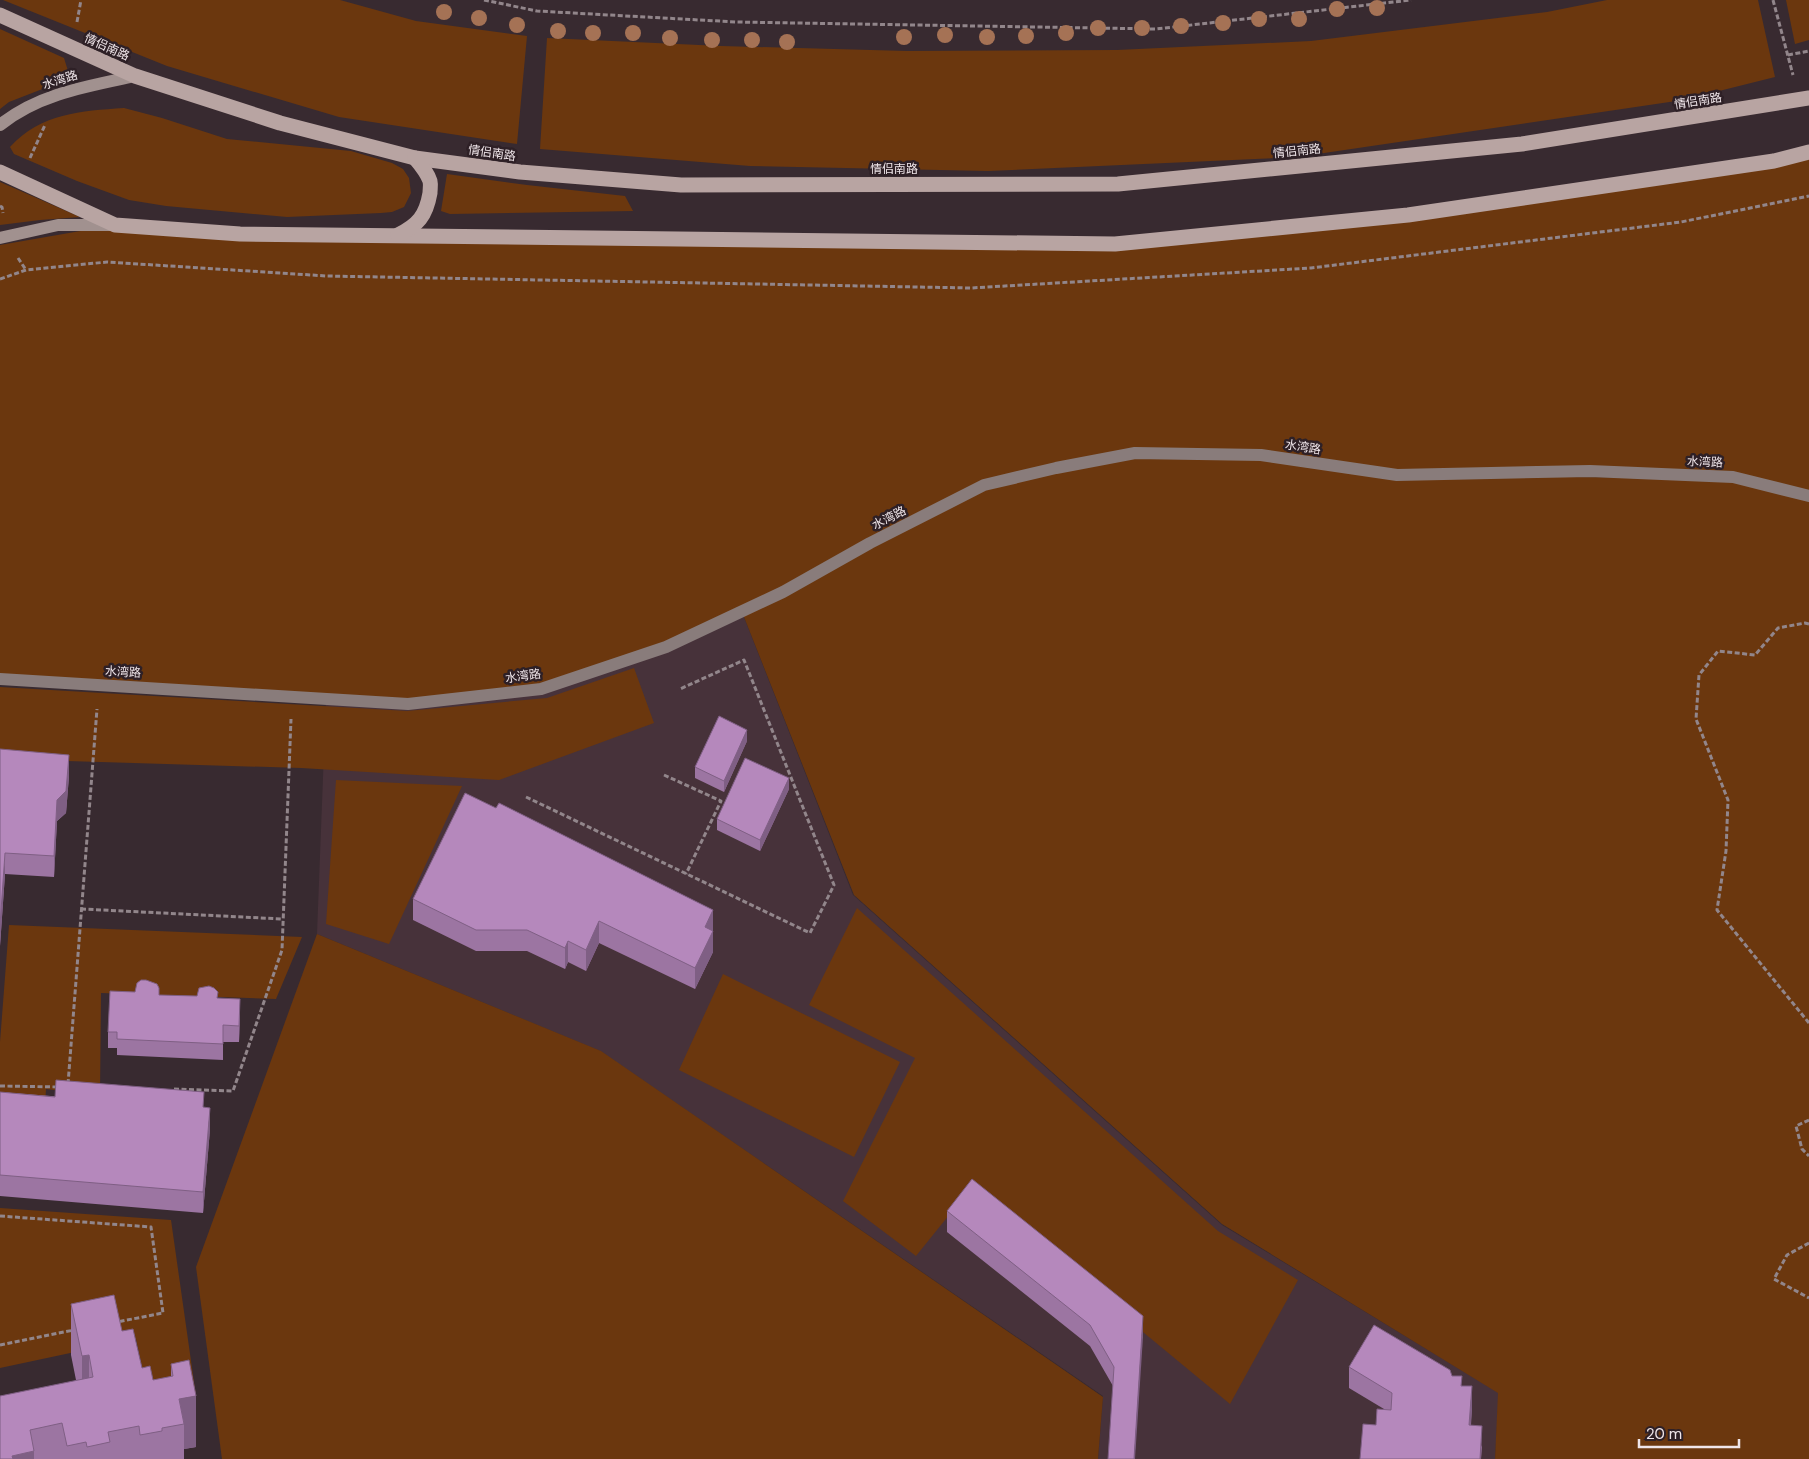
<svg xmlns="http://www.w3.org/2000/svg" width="1809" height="1459" font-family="'DM Sans','Noto Sans SC',sans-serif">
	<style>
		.built { fill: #47323a }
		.green { fill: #6b370e }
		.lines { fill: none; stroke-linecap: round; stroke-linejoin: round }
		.path { stroke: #92868b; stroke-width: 3; stroke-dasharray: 5 2.5; stroke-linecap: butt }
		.secondary { stroke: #897c7b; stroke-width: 12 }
		.primary { stroke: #a1918f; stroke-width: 12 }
		.highway { stroke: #b8a4a2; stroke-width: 15 }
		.tree { fill: #a57255 }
		.wall { fill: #9c75a2 }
		.shaded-wall { fill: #7f5f84 }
		.building { fill: #b588bc; stroke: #7f5f84 }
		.labels { text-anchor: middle; stroke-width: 5; stroke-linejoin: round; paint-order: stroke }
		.street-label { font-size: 12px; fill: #efe5e9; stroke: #2e2026 }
	</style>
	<rect width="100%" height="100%" fill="#382a30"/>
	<!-- built -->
	<polygon class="built" points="742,612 853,895 1222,1225 1499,1393 1495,1459 1098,1459 1103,1396 600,1051 317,934 326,699"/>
	<!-- green -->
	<g class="green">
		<polygon points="3,0 340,0 416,21 527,36 517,144 339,117 167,66"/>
		<polygon points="1607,0 1758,0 1775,77 1683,100 1297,157 988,171 750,166 540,149 547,38 721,46 907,51 1117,50 1311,41 1547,12"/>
		<polygon points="1786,0 1809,0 1809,40 1795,44"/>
		<polygon points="0,29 64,58 68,71 63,81 9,102 0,109"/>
		<path d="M124,108L162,118L227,139L351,151L392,163L403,169L409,178L411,193L404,207L392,212L381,213L287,217L166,206L129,200L77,181L14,154L10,147C41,113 81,111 124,108Z"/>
		<polygon points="1809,153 1809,496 1733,477 1397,474 1261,454 1135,453 983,484 667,647 541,689 408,703 0,678 0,245 115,225 1115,245 1409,215"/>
		<polygon points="447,174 527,185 625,196 633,211 450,214 441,211"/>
		<polygon points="0,182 80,217 40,220 0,225"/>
		<polygon points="1135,454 1262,456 1397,476 1733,478 1809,497 1809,1459 1495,1459 1498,1393 1222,1224 854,895 742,612 984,485"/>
		<polygon points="634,668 654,723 499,780 301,768 0,759 0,687 407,711 547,698"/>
		<polygon points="336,780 462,786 389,944 326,924"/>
		<polygon points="857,908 1218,1231 1298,1280 1230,1404 970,1189 916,1256 843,1201 915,1058 809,1005"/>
		<polygon points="9,925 302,937 276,999 101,993 100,1096 46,1089 45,1106 0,1103 0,1042"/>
		<polygon points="317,934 601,1051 1103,1397 1098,1459 222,1459 196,1267"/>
		<polygon points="723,974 900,1062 854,1157 679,1070"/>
		<polygon points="0,1208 171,1220 196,1396 150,1404 136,1339 0,1368"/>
	</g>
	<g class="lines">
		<!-- path -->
		<g class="path">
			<polyline points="484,0 537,11 736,22 1156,29 1411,0"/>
			<polyline points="1773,0 1793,75"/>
			<polyline points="77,22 81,0"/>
			<polyline points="1788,55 1809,51"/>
			<polyline points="30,158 45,125"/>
			<polyline points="0,206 2,207 3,213"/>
			<polyline points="18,258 26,270"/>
			<polyline points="0,279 26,270 107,262 327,276 971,288 1311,268 1681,222 1809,196"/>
			<polyline points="1809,624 1805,623 1778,628 1755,655 1718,651 1699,675 1696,719 1728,800 1726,851 1717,910 1809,1023"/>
			<polyline points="664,775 721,801 686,874"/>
			<polyline points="526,797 810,933 834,885 744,660 680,689"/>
			<polyline points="81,909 283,919"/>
			<polyline points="68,1084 97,709"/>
			<polyline points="0,1086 60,1087"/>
			<polyline points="174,1089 233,1091 282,950 291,719"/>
			<polyline points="1809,1120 1796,1126 1802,1149 1809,1156"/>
			<polyline points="0,1216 151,1227 163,1313 117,1322"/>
			<polyline points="1809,1243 1787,1255 1774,1279 1809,1298"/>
			<polyline points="0,1345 74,1330"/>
		</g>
		<!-- secondary -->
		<polyline class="secondary" points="0,679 408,704 541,689 666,647 783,592 870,543 984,485 1056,468 1135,453 1261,455 1397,475 1590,471 1733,477 1809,496"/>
		<!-- primary -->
		<g class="primary">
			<path d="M0,125C38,94 88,86 135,76"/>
			<polyline points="0,238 58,225 113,225"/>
		</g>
		<!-- highway -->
		<g class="highway">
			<polyline points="0,15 135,76 280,123 415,158 520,172 681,185 1118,184 1522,144 1809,98"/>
			<polyline points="0,172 115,225 240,234 1115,244 1408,215 1774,161 1809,152"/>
			<path d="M398,235C418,225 426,216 430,193C430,189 431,185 430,181C427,172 421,165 415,158"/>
		</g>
	</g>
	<!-- trees -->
	<g class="tree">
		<circle cx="1377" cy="8" r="8"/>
		<circle cx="1337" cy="9" r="8"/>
		<circle cx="444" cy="12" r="8"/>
		<circle cx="479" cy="18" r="8"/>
		<circle cx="1259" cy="19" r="8"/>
		<circle cx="1299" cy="19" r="8"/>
		<circle cx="1223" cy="23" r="8"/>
		<circle cx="517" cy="25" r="8"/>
		<circle cx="1181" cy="26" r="8"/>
		<circle cx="1098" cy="28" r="8"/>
		<circle cx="1142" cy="28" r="8"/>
		<circle cx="558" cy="31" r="8"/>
		<circle cx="593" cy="33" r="8"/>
		<circle cx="633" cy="33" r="8"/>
		<circle cx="1066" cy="33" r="8"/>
		<circle cx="945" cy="35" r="8"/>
		<circle cx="1026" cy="36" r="8"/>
		<circle cx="904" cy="37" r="8"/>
		<circle cx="987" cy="37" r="8"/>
		<circle cx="670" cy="38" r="8"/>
		<circle cx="712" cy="40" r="8"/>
		<circle cx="752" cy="40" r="8"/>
		<circle cx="787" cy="42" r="8"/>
	</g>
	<!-- wall -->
	<g class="wall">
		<polygon points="747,741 724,792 695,778 695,767"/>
		<polygon points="0,749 69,776 66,813 57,821 54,877 5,874 0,946"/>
		<polygon points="789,789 760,851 717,830 717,819"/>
		<polygon points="496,808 713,910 713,952 695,989 599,943 586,971 568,962 565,969 527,951 476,951 413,920 413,899"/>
		<polygon points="135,992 159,995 218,998 240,1015 239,1042 223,1042 223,1060 117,1055 117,1048 108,1048 108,1032"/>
		<polygon points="0,1092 204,1108 210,1129 203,1213 0,1196"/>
		<polygon points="947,1211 1143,1337 1113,1386 1090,1346 947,1232"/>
		<polygon points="71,1304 122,1331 142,1368 153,1380 171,1377 171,1364 196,1447 184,1449 184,1459 0,1459 76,1380 71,1355"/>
		<polygon points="1349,1367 1452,1376 1462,1386 1472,1407 1471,1425 1482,1447 1481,1459 1360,1459 1376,1425 1384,1409 1349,1388"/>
	</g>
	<!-- shaded-wall -->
	<g class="shaded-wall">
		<polygon points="747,730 747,741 724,792 724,781"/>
		<polygon points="69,755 69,776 66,813 57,821 54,877 54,856 57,800"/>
		<polygon points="789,778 789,789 760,851 760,840"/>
		<polygon points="5,853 5,874 0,946 0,925"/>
		<polygon points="713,910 713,952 695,989 695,968 705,927"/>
		<polygon points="599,921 599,943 586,971 586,950"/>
		<polygon points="568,941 568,962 565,969 565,948"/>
		<polygon points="240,999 240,1015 239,1042 239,1026"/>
		<polygon points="210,1108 210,1129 203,1213 203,1192"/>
		<polygon points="1143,1316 1143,1337 1135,1459 1134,1459"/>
		<polygon points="89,1355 89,1406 82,1408 82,1356"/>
		<polygon points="1472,1386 1472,1407 1469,1446 1469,1425"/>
		<polygon points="196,1396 196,1447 184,1449 184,1424 179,1399"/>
		<polygon points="1482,1426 1481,1459 1480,1459"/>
		<polygon points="34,1451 34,1459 12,1459 12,1456"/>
	</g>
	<!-- building -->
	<g class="building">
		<polygon points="719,716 747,730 724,781 695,767"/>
		<polygon points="0,749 69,755 66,791 57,800 54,856 5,853 0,925"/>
		<polygon points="745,758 789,778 760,840 717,819"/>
		<polygon points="465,793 496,808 499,803 713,910 705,927 713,931 695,968 599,921 586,950 568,941 565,948 527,930 476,930 413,899"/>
		<polygon points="141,980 146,980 157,984 159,988 159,995 197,996 199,988 209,986 214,988 218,992 217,998 240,999 239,1026 223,1025 223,1044 117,1039 117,1032 108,1032 110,991 135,992 137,983"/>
		<polygon points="56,1080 204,1092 203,1107 210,1108 203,1192 0,1175 0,1092 55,1097"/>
		<polygon points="972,1179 1143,1316 1134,1459 1108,1459 1114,1367 1090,1325 947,1211"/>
		<polygon points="114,1295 122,1331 133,1329 142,1368 150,1366 153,1380 173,1376 171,1364 189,1360 196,1396 179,1399 184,1424 162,1428 162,1431 140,1435 139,1426 108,1432 110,1442 87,1447 86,1442 67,1446 62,1423 30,1430 34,1451 12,1456 13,1459 0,1459 0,1396 93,1377 89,1355 82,1356 71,1304"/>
		<polygon points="1374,1325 1450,1370 1452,1376 1462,1376 1461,1386 1472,1386 1469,1425 1482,1426 1480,1459 1360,1459 1363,1424 1376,1425 1377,1409 1391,1410 1392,1393 1349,1367"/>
	</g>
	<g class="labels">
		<!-- street labels -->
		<g class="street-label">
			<text transform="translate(107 47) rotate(24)" y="4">情侣南路</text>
			<text transform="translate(60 80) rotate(-18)" y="4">水湾路</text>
			<text transform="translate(1698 101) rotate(-9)" y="4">情侣南路</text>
			<text transform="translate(1297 151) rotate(-6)" y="4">情侣南路</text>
			<text transform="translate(492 153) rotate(8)" y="4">情侣南路</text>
			<text x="894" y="173">情侣南路</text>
			<text transform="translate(1303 447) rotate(9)" y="4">水湾路</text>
			<text transform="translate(1705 462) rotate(2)" y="4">水湾路</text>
			<text transform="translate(889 518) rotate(-27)" y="4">水湾路</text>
			<text transform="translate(123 672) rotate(3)" y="4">水湾路</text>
			<text transform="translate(523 676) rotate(-8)" y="4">水湾路</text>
		</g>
	</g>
	<!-- scale -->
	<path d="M1639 1439v8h100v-8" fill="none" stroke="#efe5e9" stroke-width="2.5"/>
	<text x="1646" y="1439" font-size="15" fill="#efe5e9" stroke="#2e2026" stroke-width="4" paint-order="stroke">20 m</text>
</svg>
